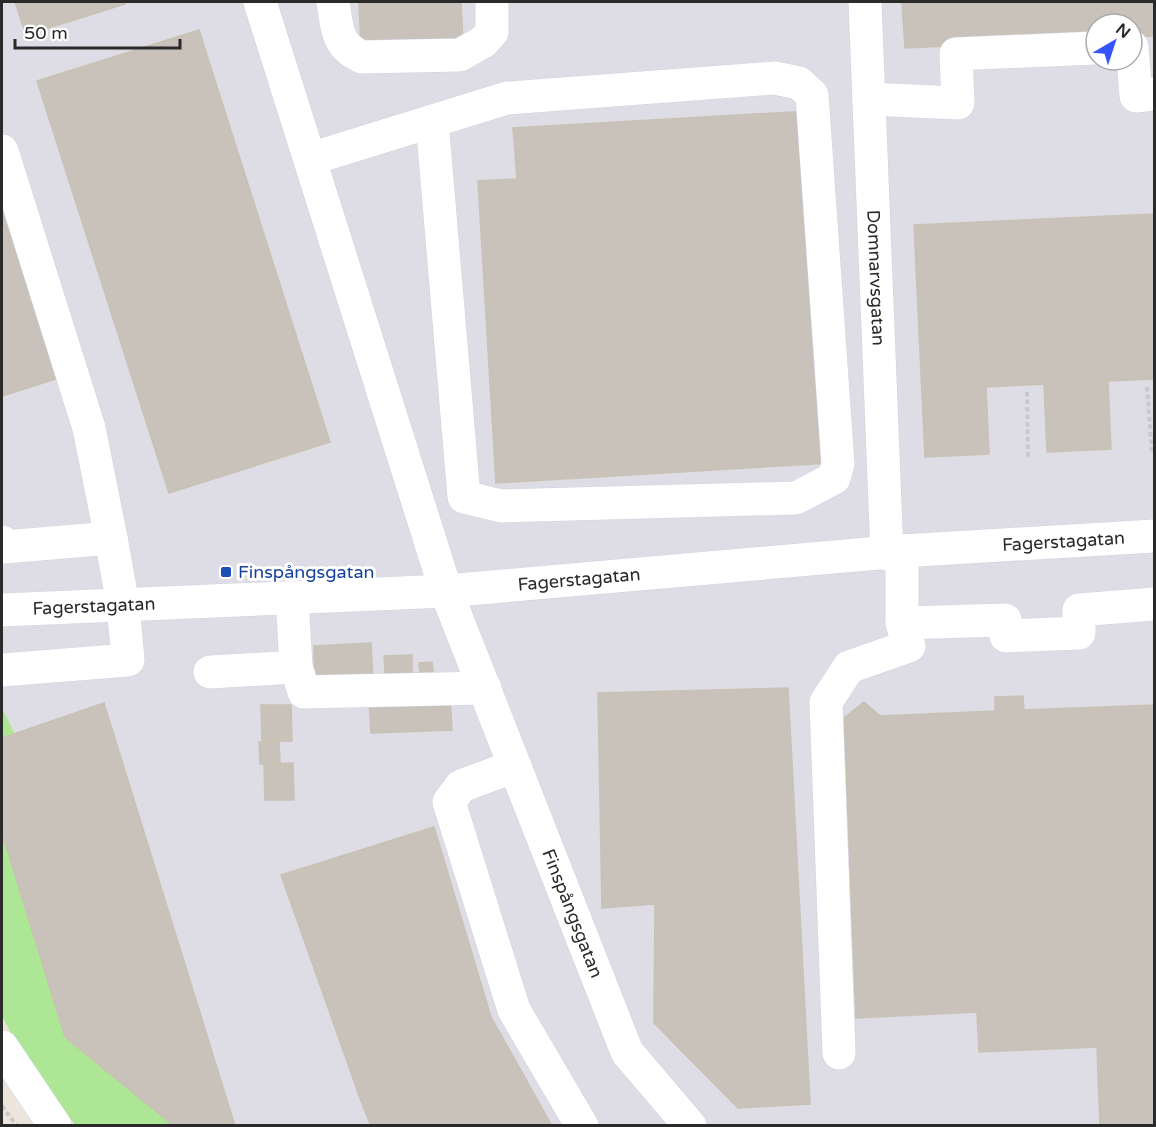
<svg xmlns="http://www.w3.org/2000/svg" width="1156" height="1127" font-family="'Varela Round',sans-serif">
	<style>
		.industrial { fill: #dedce4; fill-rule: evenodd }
		.green { fill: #ade694 }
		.building { fill: #c8c2ba; stroke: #c8c2b4; stroke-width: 1.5 }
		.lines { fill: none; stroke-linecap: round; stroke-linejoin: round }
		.minor-casing { stroke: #d0d3e3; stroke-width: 34 }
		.path { stroke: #c8c8c8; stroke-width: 4; stroke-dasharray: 4.5 3; stroke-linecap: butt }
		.minor { stroke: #fff; stroke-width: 33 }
		.transit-dot { fill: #1a4fb4; stroke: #fff; stroke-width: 2 }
		.labels { text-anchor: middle; stroke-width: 6; stroke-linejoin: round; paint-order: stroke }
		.street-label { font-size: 18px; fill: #2a2a2a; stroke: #fff }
		.transit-label { font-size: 18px; fill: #164399; stroke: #fff; text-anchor: start }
	</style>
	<rect width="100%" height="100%" fill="#ede5db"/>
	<!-- industrial -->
	<path class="industrial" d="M2,2H1154V1125H174L65,1037L2,833V738L15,733L2,708ZM1096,24H1132V60H1096Z"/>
	<!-- green -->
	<g class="green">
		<polygon points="2,708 15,734 2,738"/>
		<polygon points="2,833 65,1037 174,1125 75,1125 16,1043 2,1016"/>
	</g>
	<!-- building -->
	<g class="building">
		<polygon points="15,2 125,2 125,4 26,35"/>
		<polygon points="359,2 461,2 463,45 361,49"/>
		<polygon points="902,2 1154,2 1154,36 1132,37 1132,24 1096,24 1096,39 905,48"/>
		<polygon points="199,30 330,442 169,493 37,81"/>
		<polygon points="809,111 830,463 496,483 478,181 517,179 513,128"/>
		<polygon points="2,187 59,378 2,396"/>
		<polygon points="1154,214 1154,379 1108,381 1111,449 1047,452 1044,384 986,387 989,454 925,457 914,225"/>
		<polygon points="371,643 373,684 315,687 314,646"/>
		<polygon points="412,655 412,672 385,673 384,656"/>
		<polygon points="432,662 433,672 420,673 419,663"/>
		<polygon points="788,688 810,1104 738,1108 654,1023 655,904 602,908 598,693"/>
		<polygon points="1023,696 1024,710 1154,705 1154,1126 1100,1126 1097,1047 979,1052 977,1012 856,1018 844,718 864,702 880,716 995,711 995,697"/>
		<polygon points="450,697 452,730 371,733 369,701"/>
		<polygon points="104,703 235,1126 174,1126 65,1037 2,833 2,738"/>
		<polygon points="261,705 291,705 292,741 262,741"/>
		<polygon points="279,741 280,764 260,764 259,742"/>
		<polygon points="293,763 294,800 265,800 264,764"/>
		<polygon points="434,827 491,1017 552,1126 371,1126 361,1101 281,875"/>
	</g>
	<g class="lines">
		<defs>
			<g id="minor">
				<path id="s1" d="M260,2L446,591L627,1052L690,1126"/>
				<path d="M333,2C337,27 336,46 362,57L460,55L483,42L492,32V2"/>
				<path id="s2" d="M865,2L887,554"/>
				<polyline points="1132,47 1136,96 1154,94"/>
				<polyline points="869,99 958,103 956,54 1096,48"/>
				<polyline points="2,151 89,428 111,538"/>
				<polyline points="310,159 507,98 775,78 799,83 812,95 838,464 834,478 796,498 501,506 464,497 432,121"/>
				<polyline points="2,542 4,547 111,538 123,605 128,660 2,670"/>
				<polyline points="902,551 902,623 1005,620 1006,636 1079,633 1079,610 1154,604"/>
				<path id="s3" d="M2,610L446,591L902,551L1154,536"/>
				<polyline points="296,667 304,692 485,688"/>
				<polyline points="210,672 296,667 292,598"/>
				<polyline points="515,766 461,786 449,802 514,1010 582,1126"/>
				<polyline points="2,1047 55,1126"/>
				<polyline points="839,1053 826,702 849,667 909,646 902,623"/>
			</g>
		</defs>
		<!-- minor casing -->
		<use href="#minor" class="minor-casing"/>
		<!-- path -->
		<g class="path">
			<polyline points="1147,387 1152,452"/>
			<polyline points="1027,392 1028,457"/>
			<polyline points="2,1106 17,1126"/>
		</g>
		<!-- minor -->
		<use href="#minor" class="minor"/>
	</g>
	<!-- markers -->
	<rect class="transit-dot" x="220" y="566" width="12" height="12" rx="3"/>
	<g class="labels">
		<!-- street labels -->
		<g class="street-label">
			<text dy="6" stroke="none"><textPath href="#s2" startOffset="276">Domnarvsgatan</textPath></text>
			<text dy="6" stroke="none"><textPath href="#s3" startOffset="1064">Fagerstagatan</textPath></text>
			<text dy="6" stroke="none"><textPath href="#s3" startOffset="578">Fagerstagatan</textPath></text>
			<text dy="6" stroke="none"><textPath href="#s3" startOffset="92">Fagerstagatan</textPath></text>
			<text dy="6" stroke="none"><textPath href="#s1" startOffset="964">Finspångsgatan</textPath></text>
		</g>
		<!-- transit labels -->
		<g class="transit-label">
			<text x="238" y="578">Finspångsgatan</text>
		</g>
	</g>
	<!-- border -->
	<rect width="1156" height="1127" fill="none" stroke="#2a2a2a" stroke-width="6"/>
	<!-- north arrow -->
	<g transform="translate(1114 42) rotate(39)"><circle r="28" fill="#ffffff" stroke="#aaaaaa" stroke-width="1.5"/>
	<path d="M0-4.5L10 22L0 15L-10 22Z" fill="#3553ff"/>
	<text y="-9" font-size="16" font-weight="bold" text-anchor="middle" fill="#2a2a2a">N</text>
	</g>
	<!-- scale -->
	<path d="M15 39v9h165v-9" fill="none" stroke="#2a2a2a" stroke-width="3"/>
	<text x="24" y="39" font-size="18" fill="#2a2a2a" stroke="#ffffff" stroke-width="4.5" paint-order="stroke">50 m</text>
</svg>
